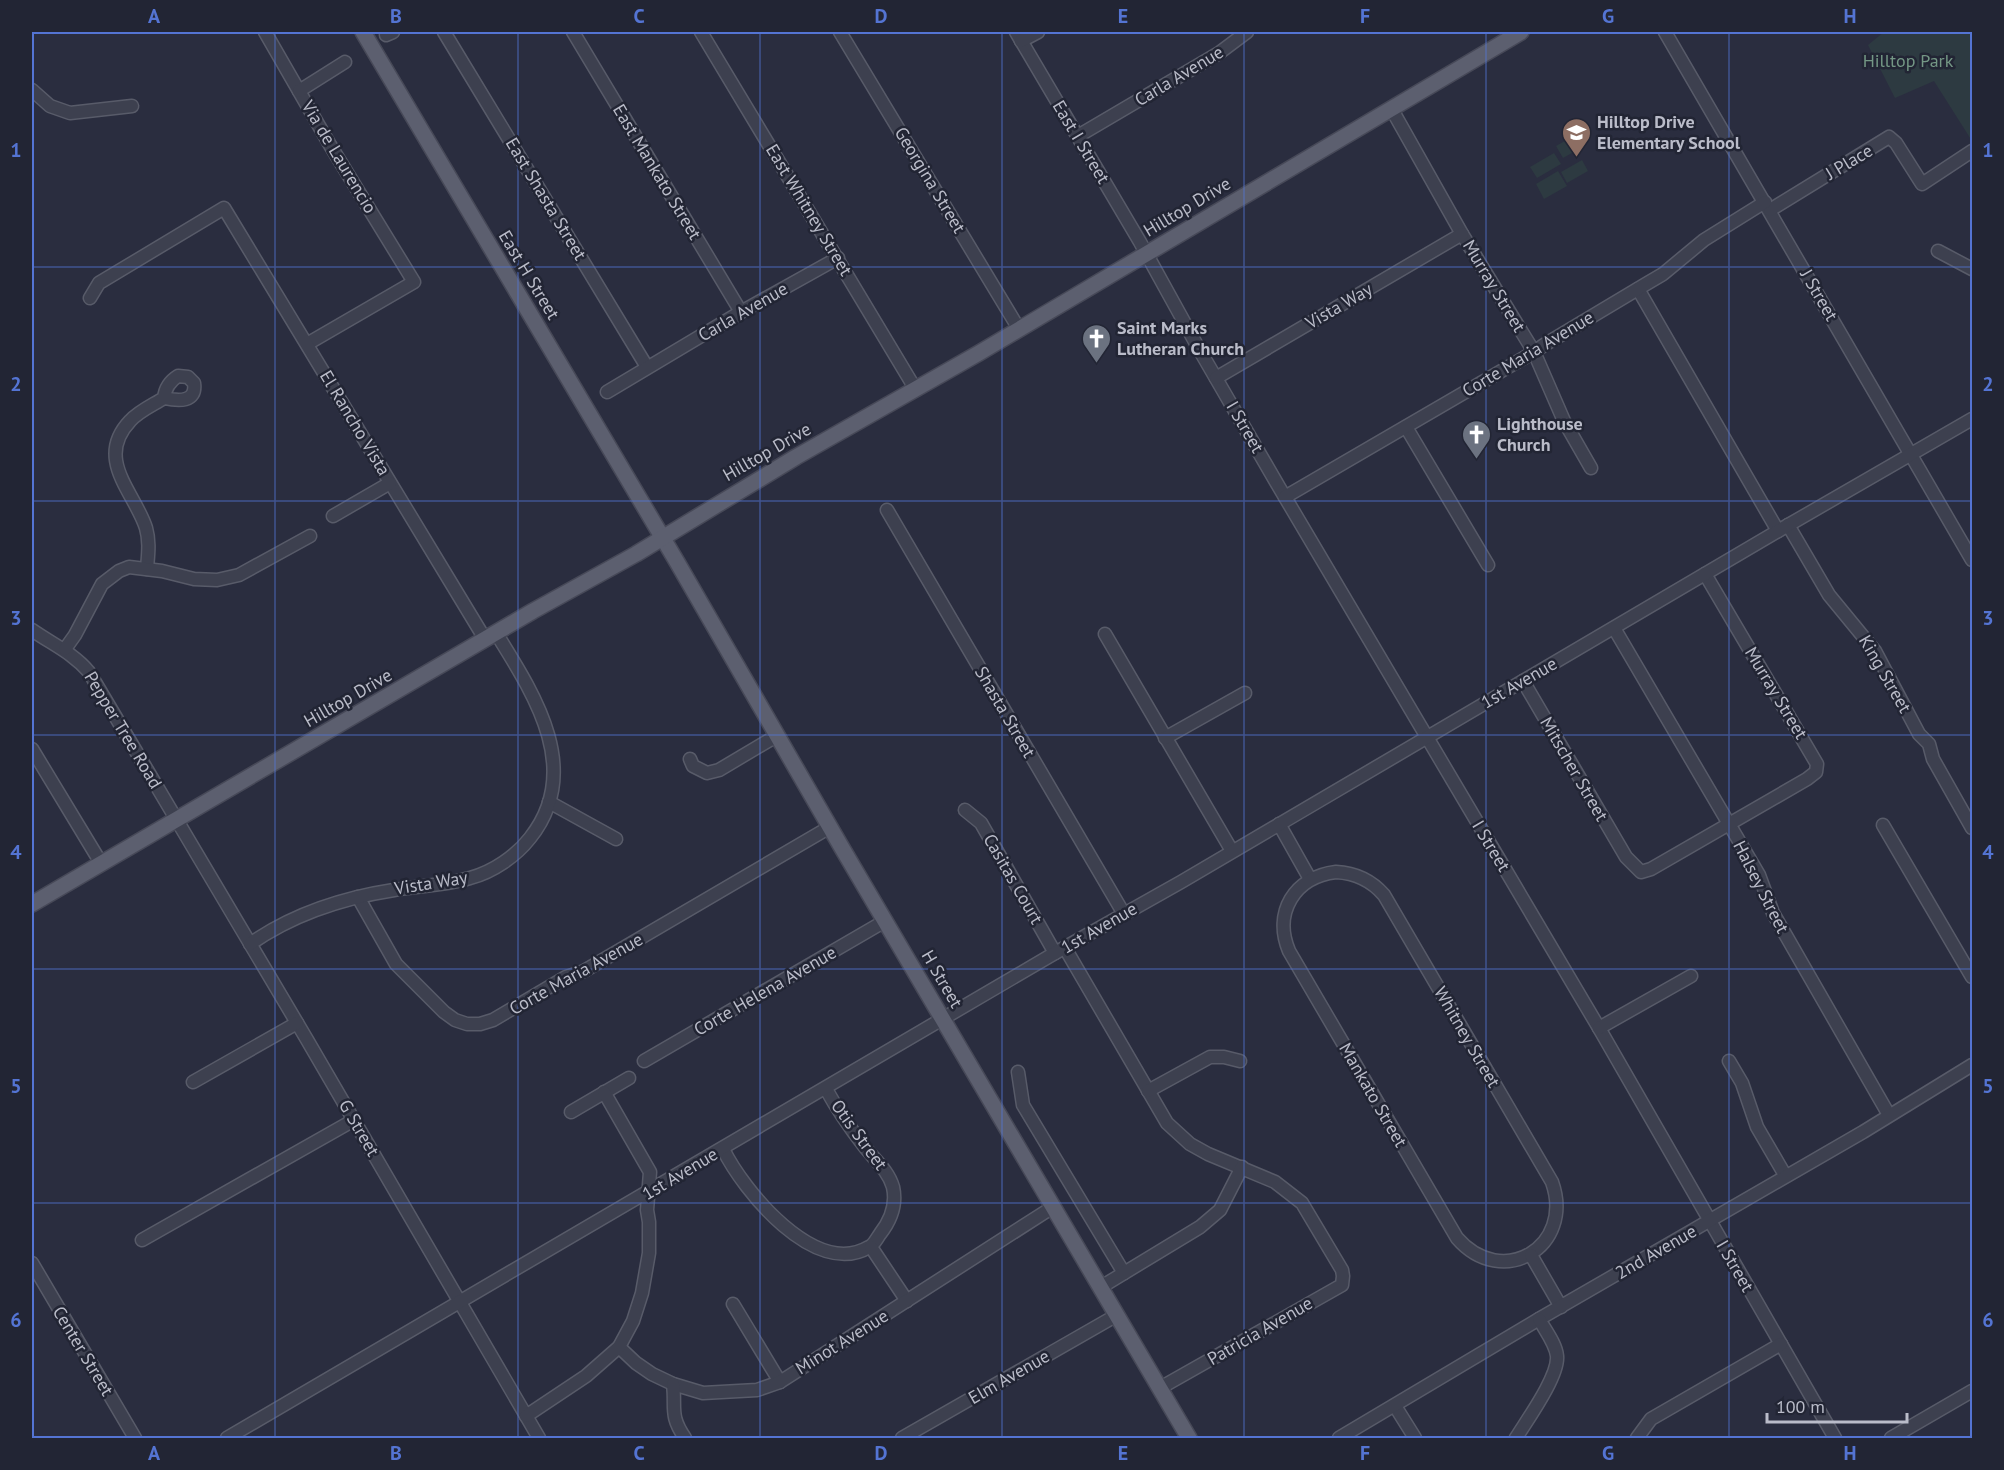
<svg xmlns="http://www.w3.org/2000/svg" width="2004" height="1470" font-family="'PT Sans',sans-serif">
	<style>
		.green { fill: #2d3a41 }
		.lines { fill: none; stroke-linecap: round; stroke-linejoin: round }
		.minor-casing { stroke: #585b69; stroke-width: 15 }
		.major-casing { stroke: #474958; stroke-width: 18 }
		.minor { stroke: #3d404f; stroke-width: 12 }
		.major { stroke: #5c5f6f; stroke-width: 15 }
		.grid { fill: none; stroke: #5474d3; stroke-width: 1.5; stroke-opacity: 0.55 }
		.labels { text-anchor: middle; stroke-width: 5; stroke-linejoin: round; paint-order: stroke }
		.park-label { font-size: 18px; fill: #749785; stroke: #222534 }
		.street-label { font-size: 18px; fill: #babcc9; stroke: #222534 }
		.poi-label { font-size: 18px; font-weight: bold; fill: #babcc9; stroke: #222534; text-anchor: start }
		.neatline { fill: none; stroke: #5474d3; stroke-width: 2 }
		.grid-label { font-size: 20px; text-anchor: middle; font-weight: bold; fill: #5474d3 }
	</style>
	<rect width="100%" height="100%" fill="#2a2d3f"/>
	<!-- green -->
	<g class="green">
		<polygon points="1884,32 1972,32 1972,141 1934,81 1895,98 1868,45"/>
		<polygon points="1579,133 1586,145 1563,158 1556,146"/>
		<polygon points="1554,153 1561,164 1537,178 1530,167"/>
		<polygon points="1582,160 1588,171 1567,183 1561,172"/>
		<polygon points="1558,171 1567,186 1544,199 1536,184"/>
	</g>
	<g class="lines">
		<defs>
			<g id="minor">
				<polyline points="265,32 330,145 414,282 307,344"/>
				<polyline points="444,32 647,367"/>
				<polyline points="573,32 741,312"/>
				<polyline points="701,32 916,390"/>
				<polyline points="840,32 1019,329"/>
				<polyline points="1016,32 1140,242 1199,349 1279,487 1599,1028 1835,1438"/>
				<polyline points="1665,32 1972,560"/>
				<polyline points="386,35 393,32"/>
				<polyline points="1021,41 1038,32"/>
				<polyline points="32,90 50,106 70,113 132,106"/>
				<polyline points="299,91 345,62"/>
				<polyline points="1391,108 1462,234 1534,352 1564,421 1591,468"/>
				<polyline points="1078,136 1219,53 1247,32"/>
				<polyline points="1770,210 1889,137 1896,143 1922,184 1972,151"/>
				<polyline points="1938,251 1972,269"/>
				<polyline points="1638,289 1778,531"/>
				<polyline points="90,298 99,283 224,208 485,639"/>
				<polyline points="1216,378 1462,234"/>
				<polyline points="607,392 741,312 838,258"/>
				<polyline points="1406,427 1488,565"/>
				<polyline points="1285,497 1534,352 1544,345 1646,284 1663,274 1704,240 1765,202"/>
				<polyline points="887,510 1124,914"/>
				<polyline points="333,516 390,483"/>
				<polyline points="1788,525 1829,595 1875,651 1919,734 1929,744 1933,759 1972,828"/>
				<path d="M147,569C148,555 150,542 146,528C135,493 94,459 130,421C139,411 153,405 164,398C178,401 197,403 194,383L188,377L178,376C170,381 165,389 164,398"/>
				<polyline points="1614,628 1759,875 1773,913 1889,1115"/>
				<path d="M32,630C52,644 73,653 89,672L306,1038L539,1438"/>
				<polyline points="1105,634 1232,851"/>
				<polyline points="65,649 75,635 102,584 119,571 129,567 162,571 194,579 217,580 239,575 310,536"/>
				<polyline points="1523,681 1626,857 1641,872 1651,869 1807,779 1816,772 1817,764 1705,574"/>
				<polyline points="1165,738 1245,693"/>
				<polyline points="32,749 101,863"/>
				<polyline points="690,759 693,766 707,773 719,770 778,735"/>
				<polyline points="549,802 616,839"/>
				<polyline points="965,810 981,823 1055,953"/>
				<polyline points="1279,824 1310,879"/>
				<polyline points="1883,825 1972,977"/>
				<path d="M1336,872C1355,873 1371,880 1384,895L1552,1182C1575,1247 1502,1290 1457,1238L1289,951C1273,913 1294,877 1336,872Z"/>
				<polyline points="358,897 396,964 444,1012 455,1020 467,1024 480,1024 493,1020 566,977 584,971 830,827"/>
				<path d="M250,944C293,914 342,898 394,890C419,886 446,885 470,878C493,872 516,856 530,838C584,770 534,694 496,633"/>
				<polyline points="1065,948 1167,1123 1190,1144 1208,1154 1275,1182 1302,1203 1342,1270 1343,1276 1342,1285 1160,1388"/>
				<polyline points="1599,1028 1691,976"/>
				<polyline points="644,1061 885,921"/>
				<polyline points="1729,1061 1742,1083 1757,1127 1785,1175"/>
				<polyline points="1018,1072 1023,1105 1124,1273"/>
				<polyline points="193,1082 297,1023"/>
				<polyline points="1148,1091 1210,1057 1224,1057 1240,1061"/>
				<polyline points="571,1112 629,1078"/>
				<path d="M723,1149C743,1190 815,1279 869,1247C874,1245 877,1238 880,1234C891,1220 897,1205 893,1187C888,1170 874,1159 864,1146C850,1128 837,1109 826,1089"/>
				<polyline points="142,1240 354,1120"/>
				<polyline points="871,1247 907,1301"/>
				<polyline points="1531,1255 1561,1307"/>
				<polyline points="32,1263 135,1438"/>
				<polyline points="1101,1287 1200,1227 1220,1210 1242,1167"/>
				<polyline points="733,1304 780,1382"/>
				<polyline points="619,1347 636,1363 652,1374 673,1384 703,1393 757,1390 780,1382 1053,1207"/>
				<path d="M673,1384C676,1408 669,1415 685,1438"/>
				<polyline points="1395,1406 1415,1438"/>
				<polyline points="526,1416 586,1376 619,1347 633,1321 642,1293 649,1253 649,1222 647,1210 650,1172 604,1092"/>
				<polyline points="227,1438 1055,953 1181,882 1778,531 1972,419"/>
				<polyline points="902,1438 1117,1315"/>
				<polyline points="1339,1438 1539,1319 1863,1132 1972,1065"/>
				<path d="M1516,1438C1527,1420 1559,1376 1557,1356C1556,1344 1545,1330 1539,1319"/>
				<polyline points="1637,1438 1651,1419 1781,1344"/>
				<polyline points="1891,1438 1972,1391"/>
			</g>
			<g id="major">
				<polyline points="363,32 677,562 842,848 1189,1438"/>
				<polyline points="32,904 533,611 636,554 796,457 979,353 1521,32"/>
			</g>
		</defs>
		<!-- minor casing -->
		<use href="#minor" class="minor-casing"/>
		<!-- major casing -->
		<use href="#major" class="major-casing"/>
		<!-- minor -->
		<use href="#minor" class="minor"/>
		<!-- major -->
		<use href="#major" class="major"/>
	</g>
	<!-- grid -->
	<path class="grid" d="M275,32V1438M518,32V1438M760,32V1438M1002,32V1438M1244,32V1438M1486,32V1438M1729,32V1438M32,267H1972M32,501H1972M32,735H1972M32,969H1972M32,1203H1972"/>
	<!-- icons -->
	<defs>
		<symbol id="school-pin" viewBox="-11 -11 22 30"><path d="M0 17L-7.5 6A9.5 9.5 0 1 1 7.5 6Z" fill="#8d6e63" stroke="#222534"/><path d="M0-5L7-2L0 1L-7-2ZM-4 1L0 2.5L4 1V4Q0 6-4 4Z" fill="#fff"/></symbol>
		<symbol id="church-pin" viewBox="-11 -11 22 30"><path d="M0 17L-7.5 6A9.5 9.5 0 1 1 7.5 6Z" fill="#6b7280" stroke="#222534"/><path d="M-1.2-6h2.4v3.5h3.3v2.4h-3.3V6h-2.4V-.1h-3.3v-2.4h3.3Z" fill="#fff"/></symbol>
	</defs>
	<g fill-rule="evenodd">
		<use href="#school-pin" x="1560" y="116" width="33" height="45"/>
		<use href="#church-pin" x="1080" y="322" width="33" height="45"/>
		<use href="#church-pin" x="1460" y="418" width="33" height="45"/>
	</g>
	<g class="labels">
		<!-- park labels -->
		<g class="park-label">
			<text x="1908" y="67">Hilltop Park</text>
		</g>
		<!-- street labels -->
		<g class="street-label">
			<text transform="translate(1179 76) rotate(-31)" y="6">Carla Avenue</text>
			<text transform="translate(1081 142) rotate(59)" y="6">East I Street</text>
			<text transform="translate(339 157) rotate(59)" y="6">Via de Laurencio</text>
			<text transform="translate(1849 162) rotate(-31)" y="6">J Place</text>
			<text transform="translate(657 172) rotate(59)" y="6">East Mankato Street</text>
			<text transform="translate(930 180) rotate(59)" y="6">Georgina Street</text>
			<text transform="translate(546 199) rotate(59)" y="6">East Shasta Street</text>
			<text transform="translate(1187 207) rotate(-31)" y="6">Hilltop Drive</text>
			<text transform="translate(809 210) rotate(59)" y="6">East Whitney Street</text>
			<text transform="translate(529 275) rotate(59)" y="6">East H Street</text>
			<text transform="translate(1494 286) rotate(59)" y="6">Murray Street</text>
			<text transform="translate(1819 295) rotate(60)" y="6">J Street</text>
			<text transform="translate(1339 306) rotate(-30)" y="6">Vista Way</text>
			<text transform="translate(743 312) rotate(-30)" y="6">Carla Avenue</text>
			<text transform="translate(1528 354) rotate(-31)" y="6">Corte Maria Avenue</text>
			<text transform="translate(355 423) rotate(59)" y="6">El Rancho Vista</text>
			<text transform="translate(1245 427) rotate(60)" y="6">I Street</text>
			<text transform="translate(767 452) rotate(-30)" y="6">Hilltop Drive</text>
			<text transform="translate(1885 674) rotate(60)" y="6">King Street</text>
			<text transform="translate(1519 683) rotate(-30)" y="6">1st Avenue</text>
			<text transform="translate(1776 693) rotate(59)" y="6">Murray Street</text>
			<text transform="translate(348 698) rotate(-30)" y="6">Hilltop Drive</text>
			<text transform="translate(1005 712) rotate(60)" y="6">Shasta Street</text>
			<text transform="translate(123 730) rotate(59)" y="6">Pepper Tree Road</text>
			<text transform="translate(1574 769) rotate(60)" y="6">Mitscher Street</text>
			<text transform="translate(1491 846) rotate(59)" y="6">I Street</text>
			<text transform="translate(1013 879) rotate(60)" y="6">Casitas Court</text>
			<text transform="translate(431 883) rotate(-9)" y="6">Vista Way</text>
			<text transform="translate(1761 887) rotate(63)" y="6">Halsey Street</text>
			<text transform="translate(1099 928) rotate(-30)" y="6">1st Avenue</text>
			<text transform="translate(576 974) rotate(-29)" y="6">Corte Maria Avenue</text>
			<text transform="translate(942 979) rotate(60)" y="6">H Street</text>
			<text transform="translate(765 991) rotate(-30)" y="6">Corte Helena Avenue</text>
			<text transform="translate(1467 1037) rotate(60)" y="6">Whitney Street</text>
			<text transform="translate(1373 1095) rotate(60)" y="6">Mankato Street</text>
			<text transform="translate(359 1128) rotate(60)" y="6">G Street</text>
			<text transform="translate(859 1135) rotate(54)" y="6">Otis Street</text>
			<text transform="translate(680 1174) rotate(-31)" y="6">1st Avenue</text>
			<text transform="translate(1656 1252) rotate(-30)" y="6">2nd Avenue</text>
			<text transform="translate(1735 1266) rotate(60)" y="6">I Street</text>
			<text transform="translate(1260 1331) rotate(-30)" y="6">Patricia Avenue</text>
			<text transform="translate(842 1342) rotate(-32)" y="6">Minot Avenue</text>
			<text transform="translate(83 1351) rotate(59)" y="6">Center Street</text>
			<text transform="translate(1009 1377) rotate(-30)" y="6">Elm Avenue</text>
		</g>
		<!-- poi labels -->
		<g class="poi-label">
			<text x="1597" y="128">Hilltop Drive<tspan x="1597" dy="21">Elementary School</tspan></text>
			<text x="1117" y="334">Saint Marks<tspan x="1117" dy="21">Lutheran Church</tspan></text>
			<text x="1497" y="430">Lighthouse<tspan x="1497" dy="21">Church</tspan></text>
		</g>
	</g>
	<!-- border -->
	<rect width="2004" height="1470" fill="none" stroke="#222534" stroke-width="66"/>
	<!-- scale -->
	<path d="M1767 1413v9h140v-9" fill="none" stroke="#babcc9" stroke-width="3"/>
	<text x="1776" y="1413" font-size="18" fill="#babcc9" stroke="#222534" stroke-width="4.5" paint-order="stroke">100 m</text>
	<rect x="33" y="33" width="1938" height="1404" class="neatline"/>
	<g class="grid-label">
		<text x="154" y="23">A</text>
		<text x="396" y="23">B</text>
		<text x="639" y="23">C</text>
		<text x="881" y="23">D</text>
		<text x="1123" y="23">E</text>
		<text x="1365" y="23">F</text>
		<text x="1608" y="23">G</text>
		<text x="1850" y="23">H</text>
		<text x="16" y="157">1</text>
		<text x="1988" y="157">1</text>
		<text x="16" y="391">2</text>
		<text x="1988" y="391">2</text>
		<text x="16" y="625">3</text>
		<text x="1988" y="625">3</text>
		<text x="16" y="859">4</text>
		<text x="1988" y="859">4</text>
		<text x="16" y="1093">5</text>
		<text x="1988" y="1093">5</text>
		<text x="16" y="1327">6</text>
		<text x="1988" y="1327">6</text>
		<text x="154" y="1460">A</text>
		<text x="396" y="1460">B</text>
		<text x="639" y="1460">C</text>
		<text x="881" y="1460">D</text>
		<text x="1123" y="1460">E</text>
		<text x="1365" y="1460">F</text>
		<text x="1608" y="1460">G</text>
		<text x="1850" y="1460">H</text>
	</g>
</svg>
